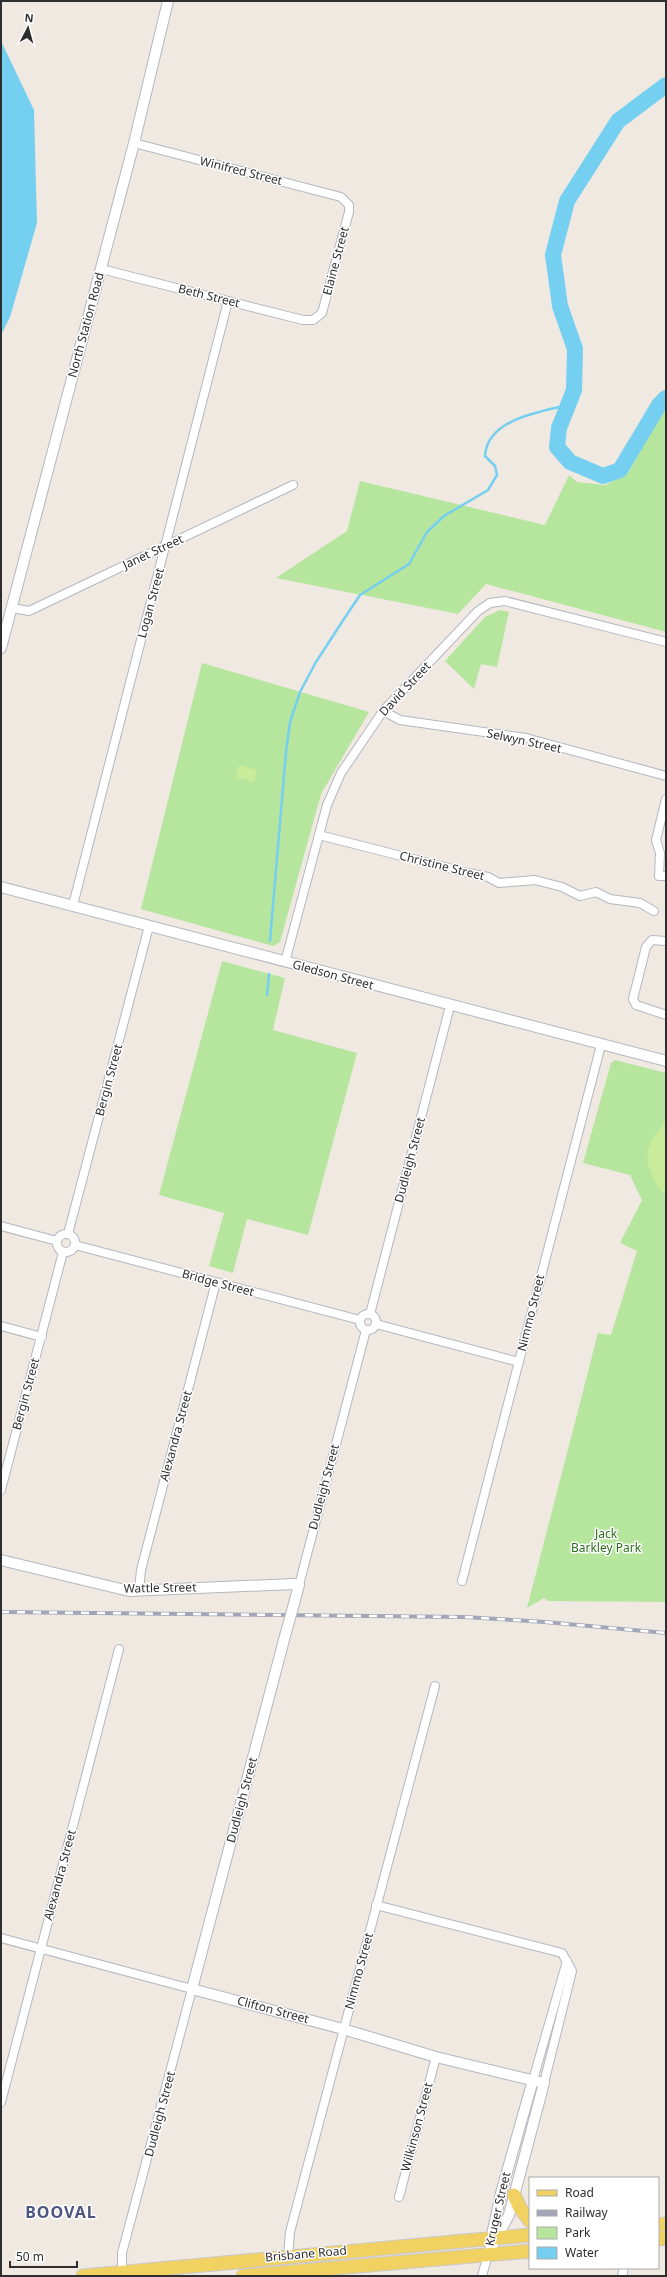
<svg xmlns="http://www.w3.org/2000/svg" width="667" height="2277" font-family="'Noto Sans',sans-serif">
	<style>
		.green { fill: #b6e59e }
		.pitch { fill: #c9ec9a }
		.water { fill: #75cff0 }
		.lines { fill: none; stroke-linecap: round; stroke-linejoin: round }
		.stream { stroke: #75cff0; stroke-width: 2.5 }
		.river { stroke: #75cff0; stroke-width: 16 }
		.minor-casing { stroke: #b4b7c1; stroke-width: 10 }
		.tertiary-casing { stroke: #b4b7c1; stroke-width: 12 }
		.primary-casing { stroke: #c9c9c9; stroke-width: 15 }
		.minor { stroke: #fff; stroke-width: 8 }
		.tertiary { stroke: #fff; stroke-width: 10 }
		.primary { stroke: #f2d163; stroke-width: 13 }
		.rail-casing { stroke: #a3a6b8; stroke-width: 4 }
		.rail { stroke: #fff; stroke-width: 2.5; stroke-dasharray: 8; stroke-linecap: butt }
		.tertiary-bridge-casing { stroke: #b4b7c1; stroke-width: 12; stroke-linecap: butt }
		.tertiary-bridge { stroke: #fff; stroke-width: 10 }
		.labels { text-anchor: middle; stroke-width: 3; stroke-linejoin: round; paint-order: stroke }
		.street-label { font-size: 12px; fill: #2e2e2e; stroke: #fff }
		.park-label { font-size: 12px; fill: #2c6e1b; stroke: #fff }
		.district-label { font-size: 16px; font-weight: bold; letter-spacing: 1px; fill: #4d5680; stroke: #fff }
	</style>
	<rect width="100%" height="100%" fill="#efe9e1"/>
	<!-- green -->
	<g class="green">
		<polygon points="666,407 666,632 486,584 458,614 276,578 347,531 360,481 545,525 569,475 577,482 606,485 629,471"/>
		<polygon points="500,610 509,612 497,667 481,664 474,689 445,661 485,617"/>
		<polygon points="202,663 369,712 321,794 280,942 273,946 141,909"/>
		<polygon points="222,961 285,978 273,1030 357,1053 308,1235 247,1219 233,1273 209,1266 224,1213 159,1195"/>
		<polygon points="615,1060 666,1073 666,1602 548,1601 544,1598 527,1608 598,1333 611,1335 637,1251 620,1243 642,1200 630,1175 583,1163 611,1063"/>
	</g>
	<!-- pitch -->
	<g class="pitch">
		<polygon points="239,765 257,770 254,782 236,777"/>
		<path d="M666,1120V1196C655,1186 643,1162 649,1147C653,1137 660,1129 666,1120Z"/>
	</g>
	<!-- water -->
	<polygon class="water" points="1,41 34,110 37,223 10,317 1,335"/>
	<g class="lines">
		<!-- stream -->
		<g class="stream">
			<path d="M270,941L286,752L290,722L300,692L316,662L342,622L360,595L409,564L427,532L444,516L488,490L497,475L495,466L485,456C487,419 540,412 568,405"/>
			<polyline points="267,995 269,974"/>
		</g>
		<!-- river -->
		<polyline class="river" points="666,85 618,121 567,201 553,255 560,306 575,349 574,390 559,428 557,447 570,462 603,476 620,470 659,405 666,398"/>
		<defs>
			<g id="minor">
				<polyline points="101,269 303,320 313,320 322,313 349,212 349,205 341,197 134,143"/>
				<polyline points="12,608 29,611 293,485"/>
				<polyline points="383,711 400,720 526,738 666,776"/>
				<polyline points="666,799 656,840 660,853 659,876 666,876"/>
				<polyline points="319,835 468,873 488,877 499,883 535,880 562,887 580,896 596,892 610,899 640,903 654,911"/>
				<polyline points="73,905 228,301"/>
				<polyline points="666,941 652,940 646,947 633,999 636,1005 666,1015"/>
				<polyline points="285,962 327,805 341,773 383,711 478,611 490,603 505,601 666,642"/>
				<polyline points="1,1226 57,1241"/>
				<circle cx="66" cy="1243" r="9"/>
				<polyline points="68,1234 149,926"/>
				<polyline points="75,1245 360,1320"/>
				<circle cx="368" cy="1322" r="8"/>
				<polyline points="370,1314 450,1006"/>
				<polyline points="376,1324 519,1362"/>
				<polyline points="1,1326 42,1337"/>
				<polyline points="1,1490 63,1252"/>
				<polyline points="462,1581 601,1045"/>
				<polyline points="299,1585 366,1330"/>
				<polyline points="139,1590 141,1570 216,1282"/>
				<polyline points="376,1905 562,1953 572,1971 544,2083"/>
				<polyline points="1,1938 192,1989 122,2253 122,2271"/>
				<polyline points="533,2080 567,1961"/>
				<polyline points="1,2102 119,1649"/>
				<polyline points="399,2197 436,2057"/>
				<polyline points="288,2256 290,2232 435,1686"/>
				<polyline points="482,2276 488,2254"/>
				<polyline points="622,2276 624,2268"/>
			</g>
			<g id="tertiary">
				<polyline points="1,648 134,143 168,1"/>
				<polyline points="1,887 666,1061"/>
				<polyline points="1,1560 129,1591 294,1584 299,1585 292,1611"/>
				<polyline points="285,1636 192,1989 343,2029 436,2057 544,2083 509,2215 488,2254"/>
				<polyline points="490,2244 501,2193 533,2080"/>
			</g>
			<g id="primary">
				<polyline points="514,2195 520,2208 530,2221"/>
				<polyline points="658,2225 666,2224"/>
				<polyline points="658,2239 666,2238"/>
				<polyline points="83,2276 530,2235"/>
				<polyline points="243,2276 530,2251"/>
			</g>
		</defs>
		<!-- minor casing -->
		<use href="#minor" class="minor-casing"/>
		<!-- tertiary casing -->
		<use href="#tertiary" class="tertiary-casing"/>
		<!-- primary casing -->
		<use href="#primary" class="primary-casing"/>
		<!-- minor -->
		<use href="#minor" class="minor"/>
		<!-- tertiary -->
		<use href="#tertiary" class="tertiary"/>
		<!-- primary -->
		<use href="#primary" class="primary"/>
		<defs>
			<polyline id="rail" points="1,1612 464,1617 545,1622 666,1633"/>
		</defs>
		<!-- rail casing -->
		<use href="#rail" class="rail-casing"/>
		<!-- rail -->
		<use href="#rail" class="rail"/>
		<defs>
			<polyline id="tertiary-bridge" points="285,1636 292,1611"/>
		</defs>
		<!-- tertiary-bridge casing -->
		<use href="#tertiary-bridge" class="tertiary-bridge-casing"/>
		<!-- tertiary-bridge -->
		<use href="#tertiary-bridge" class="tertiary-bridge"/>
	</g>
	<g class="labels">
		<!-- street labels -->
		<g class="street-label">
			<text transform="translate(241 171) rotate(14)" y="4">Winifred Street</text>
			<text transform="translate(336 261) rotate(-75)" y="4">Elaine Street</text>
			<text transform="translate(209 296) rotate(14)" y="4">Beth Street</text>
			<text transform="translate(86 325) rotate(-75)" y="4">North Station Road</text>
			<text transform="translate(153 552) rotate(-25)" y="4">Janet Street</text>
			<text transform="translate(151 603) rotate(-75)" y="4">Logan Street</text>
			<text transform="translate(405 689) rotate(-47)" y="4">David Street</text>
			<text transform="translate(524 741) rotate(12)" y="4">Selwyn Street</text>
			<text transform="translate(442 866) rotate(14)" y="4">Christine Street</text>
			<text transform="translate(333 975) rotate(15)" y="4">Gledson Street</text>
			<text transform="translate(109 1080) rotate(-75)" y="4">Bergin Street</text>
			<text transform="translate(410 1160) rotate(-75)" y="4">Dudleigh Street</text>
			<text transform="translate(218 1283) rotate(15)" y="4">Bridge Street</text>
			<text transform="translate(531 1313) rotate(-76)" y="4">Nimmo Street</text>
			<text transform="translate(26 1394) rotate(-75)" y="4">Bergin Street</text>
			<text transform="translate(176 1436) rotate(-75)" y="4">Alexandra Street</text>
			<text transform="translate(324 1487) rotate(-75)" y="4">Dudleigh Street</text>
			<text transform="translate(160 1588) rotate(-1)" y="4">Wattle Street</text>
			<text transform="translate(242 1800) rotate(-75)" y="4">Dudleigh Street</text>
			<text transform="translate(60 1875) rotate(-75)" y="4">Alexandra Street</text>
			<text transform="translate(359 1971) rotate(-75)" y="4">Nimmo Street</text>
			<text transform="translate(273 2010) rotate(15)" y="4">Clifton Street</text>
			<text transform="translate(160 2114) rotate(-75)" y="4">Dudleigh Street</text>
			<text transform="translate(417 2127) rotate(-75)" y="4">Wilkinson Street</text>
			<text transform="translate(498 2209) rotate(-77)" y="4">Kruger Street</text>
			<text transform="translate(306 2254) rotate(-5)" y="4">Brisbane Road</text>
		</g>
		<!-- park labels -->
		<g class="park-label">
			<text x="606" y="1538">Jack<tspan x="606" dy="14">Barkley Park</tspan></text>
		</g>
		<!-- district labels -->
		<g class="district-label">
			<text x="61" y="2218">BOOVAL</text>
		</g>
	</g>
	<!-- border -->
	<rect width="667" height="2277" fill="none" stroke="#2e2e2e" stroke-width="4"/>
	<!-- legend -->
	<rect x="529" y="2177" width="130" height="92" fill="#ffffff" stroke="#ababab"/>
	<rect x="537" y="2190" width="20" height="6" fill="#f2d163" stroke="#ababab"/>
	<text x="565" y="2197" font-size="12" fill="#2e2e2e">Road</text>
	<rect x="537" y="2210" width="20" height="6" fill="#a3a6b8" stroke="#ababab"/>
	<text x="565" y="2217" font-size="12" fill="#2e2e2e">Railway</text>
	<rect x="537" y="2227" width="20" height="12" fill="#b6e59e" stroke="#ababab"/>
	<text x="565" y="2237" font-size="12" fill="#2e2e2e">Park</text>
	<rect x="537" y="2247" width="20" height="12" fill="#75cff0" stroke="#ababab"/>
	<text x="565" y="2257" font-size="12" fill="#2e2e2e">Water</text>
	<!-- north arrow -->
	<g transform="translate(28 28) rotate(6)" stroke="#ffffff" stroke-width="3" paint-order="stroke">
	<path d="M0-3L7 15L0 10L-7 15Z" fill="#2e2e2e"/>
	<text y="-6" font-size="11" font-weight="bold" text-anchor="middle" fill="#2e2e2e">N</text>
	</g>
	<!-- scale -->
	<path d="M10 2261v6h67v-6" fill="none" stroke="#2e2e2e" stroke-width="2"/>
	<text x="16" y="2261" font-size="12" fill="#2e2e2e" stroke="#ffffff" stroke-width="3" paint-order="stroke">50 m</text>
</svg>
